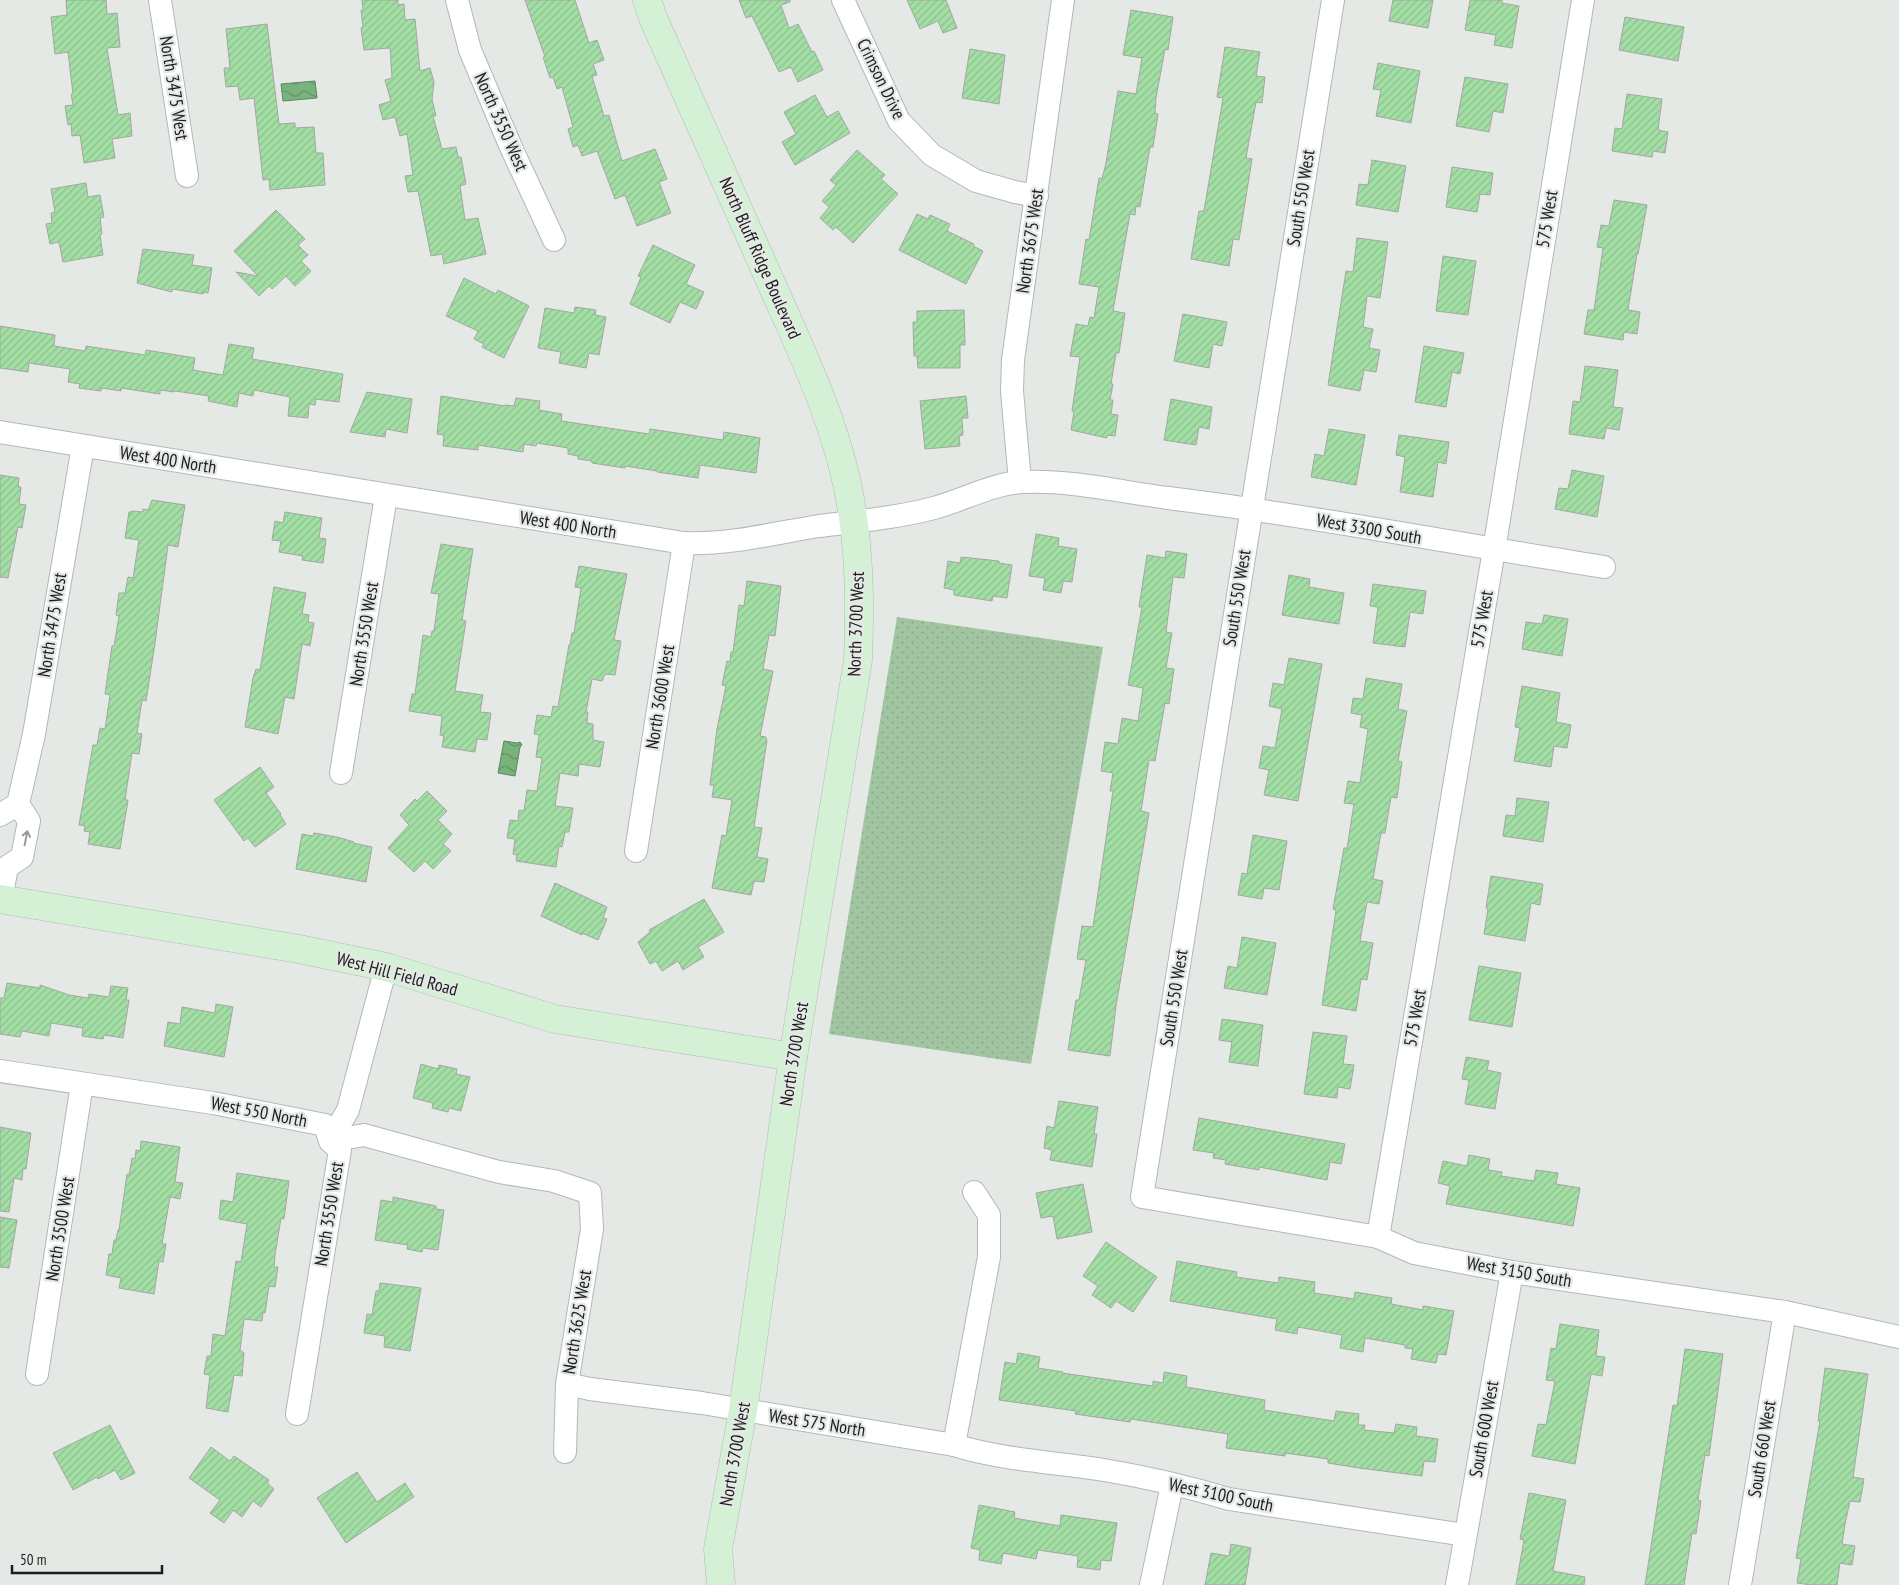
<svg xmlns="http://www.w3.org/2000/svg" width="1899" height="1585" font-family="'PT Sans Narrow',sans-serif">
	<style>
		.grass { fill: url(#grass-dots) }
		.water { fill: url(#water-waves); stroke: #5d865f }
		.building { fill: url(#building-hatch); stroke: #a3a6a3 }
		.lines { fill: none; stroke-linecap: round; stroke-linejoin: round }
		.street-casing { stroke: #b4b8b4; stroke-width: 24 }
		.secondary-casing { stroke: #b4b8b4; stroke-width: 29 }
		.street { stroke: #fff; stroke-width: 22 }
		.secondary { stroke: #d4f1d6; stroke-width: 28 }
		.oneway { stroke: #999 }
		.labels { text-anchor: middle; stroke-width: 4.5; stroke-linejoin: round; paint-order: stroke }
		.street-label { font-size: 18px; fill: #1c1d1c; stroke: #e5e9e5 }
	</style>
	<defs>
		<pattern id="grass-dots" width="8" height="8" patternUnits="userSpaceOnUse" patternTransform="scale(1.25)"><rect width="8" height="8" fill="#a1c5a1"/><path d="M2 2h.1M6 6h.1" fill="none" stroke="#8aa98a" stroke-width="1.8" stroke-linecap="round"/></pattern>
		<pattern id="water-waves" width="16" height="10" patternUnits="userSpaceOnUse" patternTransform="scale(1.25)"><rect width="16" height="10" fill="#79b37c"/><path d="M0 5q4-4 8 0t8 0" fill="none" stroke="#629165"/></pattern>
		<pattern id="building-hatch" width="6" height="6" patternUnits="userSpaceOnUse" patternTransform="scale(1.25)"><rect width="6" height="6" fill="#a3dfa5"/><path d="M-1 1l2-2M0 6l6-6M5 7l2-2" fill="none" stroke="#8cbf8d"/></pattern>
	</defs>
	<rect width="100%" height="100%" fill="#e5e9e5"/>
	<!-- grass -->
	<polygon class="grass" points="897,617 1103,647 1031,1064 829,1034"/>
	<!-- water -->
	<g class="water">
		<polygon points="315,81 317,98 283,101 281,84"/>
		<polygon points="504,741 517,743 520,742 522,745 520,747 515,776 498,773"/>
	</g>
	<!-- building -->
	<g class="building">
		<polygon points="66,0 106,0 107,14 117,13 120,47 107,48 118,115 130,113 132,136 112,139 115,158 84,163 80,135 72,136 71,124 68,125 65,106 73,105 71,94 73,94 68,52 55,54 51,17 67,15"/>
		<polygon points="362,0 398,0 398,5 404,4 405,20 415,19 420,71 430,68 434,82 432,99 436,116 433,116 442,149 456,147 458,157 461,157 466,184 460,186 465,220 478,218 486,254 444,264 442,254 431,256 418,191 408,192 405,176 413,175 407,134 400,136 395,117 383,120 379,105 391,101 385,80 392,78 390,48 364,50 361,28 363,27 361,10 363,10"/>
		<polygon points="525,0 575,0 589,43 597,40 604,60 593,64 597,75 592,76 604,116 609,115 622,161 655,149 667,179 659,182 671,213 637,226 625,195 615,199 597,151 582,156 578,145 573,147 568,129 573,127 562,87 557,89 553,77 550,78 543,57 545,57"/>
		<polygon points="739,0 790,0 790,2 781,5 789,28 798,24 812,52 814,51 823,70 798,82 791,67 779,72 752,16 746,18"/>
		<polygon points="907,0 946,0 957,28 943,33 938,21 920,29"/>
		<polygon points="1393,0 1433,0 1428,28 1389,21"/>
		<polygon points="1470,0 1502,0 1502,3 1519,6 1512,48 1494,45 1496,35 1465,30"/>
		<polygon points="1131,10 1173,17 1168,50 1165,49 1156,98 1155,113 1158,114 1153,147 1150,147 1140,207 1136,206 1135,215 1130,214 1113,311 1125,313 1119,353 1116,353 1111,384 1113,384 1110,400 1113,400 1111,414 1118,415 1115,436 1107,435 1107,438 1071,430 1074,412 1072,411 1080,357 1070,356 1076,324 1088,326 1090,317 1094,318 1099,287 1079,284 1086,239 1089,240 1099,178 1102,179 1106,163 1118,91 1136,94 1142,58 1123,55"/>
		<polygon points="1625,17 1684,27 1678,61 1619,50"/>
		<polygon points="267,24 279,124 295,123 295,128 314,127 316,153 323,153 325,185 270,190 269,179 263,180 254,98 240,100 238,86 226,87 224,68 230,68 226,29"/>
		<polygon points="1225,47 1260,52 1256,76 1265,77 1262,103 1256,102 1246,158 1252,159 1239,240 1233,239 1229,266 1191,259 1199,211 1204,211 1223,98 1217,97"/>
		<polygon points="970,49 1005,55 999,104 962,98"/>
		<polygon points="1378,63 1420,71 1411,123 1376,116 1381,90 1373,89"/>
		<polygon points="1465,77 1508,84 1503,113 1493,111 1489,132 1456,126"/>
		<polygon points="1627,94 1662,99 1658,130 1668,132 1665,153 1653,151 1652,157 1612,151 1615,128 1622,129"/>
		<polygon points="815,95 827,117 838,111 850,133 795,165 782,142 796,134 784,112"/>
		<polygon points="857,150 885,175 881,179 898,194 853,243 836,227 833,230 820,218 829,207 822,201 836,185 830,180"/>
		<polygon points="1372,160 1406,166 1398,212 1356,205 1359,184 1368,185"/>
		<polygon points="1452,167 1493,173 1490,195 1480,194 1477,212 1446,207"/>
		<polygon points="86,183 88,197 100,195 104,217 100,218 102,234 100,235 103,255 63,262 59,242 50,244 46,224 52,223 51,213 55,212 51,189"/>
		<polygon points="1614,200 1647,205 1638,254 1637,254 1628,310 1640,312 1637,334 1624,332 1623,340 1584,334 1588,310 1594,310 1603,248 1597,247 1601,225 1609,226"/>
		<polygon points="276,210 305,239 298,245 308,255 301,261 311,271 295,286 286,276 272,289 269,286 259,296 236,272 258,276 234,251"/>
		<polygon points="917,214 928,219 930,215 950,224 947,231 974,244 973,246 983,251 966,284 899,250"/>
		<polygon points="1357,238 1388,242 1380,298 1367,296 1363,327 1373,329 1369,348 1380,350 1376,372 1364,370 1360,391 1328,385 1346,271 1353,272"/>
		<polygon points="653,245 695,265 686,284 704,292 696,309 680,302 670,323 630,304 641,277 638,276"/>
		<polygon points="143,249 194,255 192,265 212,268 208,293 203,292 203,294 172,289 172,292 137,283"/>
		<polygon points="1443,256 1476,261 1468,315 1436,311"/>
		<polygon points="464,278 496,294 498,290 529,306 504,358 482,347 484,344 474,339 478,331 446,316"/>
		<polygon points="575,307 596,310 595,315 606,317 599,355 589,353 586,368 559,363 561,352 538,348 545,308 574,313"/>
		<polygon points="964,310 965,345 960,345 960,368 918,368 917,356 914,356 913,322 917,322 917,311"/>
		<polygon points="1183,314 1227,322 1222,346 1213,344 1209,368 1174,361"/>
		<polygon points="0,326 55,335 54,346 85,351 86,346 145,355 146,350 195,358 193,370 223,375 229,344 254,348 252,359 343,374 339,402 316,399 315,405 309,404 308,418 288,416 290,397 254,390 253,396 239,393 237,407 208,401 209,396 175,391 174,392 160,390 160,394 121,388 121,391 102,388 101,391 79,388 80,384 68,382 70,369 29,363 28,372 0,368"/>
		<polygon points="1424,346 1464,353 1460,374 1452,372 1446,407 1415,402"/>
		<polygon points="1585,366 1618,370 1613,407 1623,408 1619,430 1606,428 1604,439 1569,434 1573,401 1580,402"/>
		<polygon points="367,392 412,399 407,433 386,429 385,437 350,432"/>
		<polygon points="441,396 505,406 505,405 514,406 516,398 540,401 539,410 562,414 561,421 649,434 650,429 723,440 724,432 760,438 756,473 700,465 698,478 657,472 657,471 625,466 625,468 592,463 592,461 578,459 578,456 568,454 568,448 537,443 536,446 524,444 523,452 478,445 478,450 443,446 444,435 437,434"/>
		<polygon points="966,396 968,418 962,418 963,435 959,436 960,446 925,449 920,401"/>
		<polygon points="1171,399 1212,407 1209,429 1199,427 1196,445 1164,440"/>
		<polygon points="1329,429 1365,435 1356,485 1311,477 1315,454 1324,456"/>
		<polygon points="1399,435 1449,442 1446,464 1438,462 1433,497 1400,492 1405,457 1396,455"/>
		<polygon points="1572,470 1604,476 1597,517 1555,509 1559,488 1568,489"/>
		<polygon points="0,475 19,478 18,487 21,487 19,504 26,505 22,528 18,527 8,578 0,577"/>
		<polygon points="152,500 185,505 178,547 168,545 155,643 146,701 142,700 137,733 142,734 139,754 132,753 125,800 128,800 120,849 88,844 90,832 84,831 85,826 79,825 93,745 97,745 100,728 105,729 110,695 105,694 112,646 114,646 119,616 116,615 119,593 125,593 128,577 133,578 139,540 125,538 129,512 131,512 132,511 143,512 143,509 148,510"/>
		<polygon points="285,512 322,518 319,538 326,539 323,563 302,560 303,556 279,552 281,541 272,540 275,521 283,523"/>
		<polygon points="1036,534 1059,538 1058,546 1077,549 1072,582 1063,581 1061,593 1043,590 1045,578 1029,576"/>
		<polygon points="441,544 473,549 462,620 466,621 455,691 483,695 480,712 491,713 487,740 477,739 475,752 442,747 444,736 440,735 442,716 409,711 412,694 415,694 423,635 431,637 432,631 434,631 439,594 431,593"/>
		<polygon points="1166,551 1187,554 1184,578 1173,577 1166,632 1172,633 1166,668 1174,669 1169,704 1165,703 1155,761 1149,760 1141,811 1149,813 1116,1006 1110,1056 1068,1050 1076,1000 1079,1000 1086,960 1077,959 1082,926 1093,927 1113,791 1110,791 1113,773 1101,771 1105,742 1118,744 1122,718 1138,721 1143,688 1128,685 1142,607 1139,607 1147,555 1165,558"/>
		<polygon points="961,557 999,561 999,563 1012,565 1007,598 993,596 992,601 954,595 954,590 944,588 948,561 960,563"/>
		<polygon points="579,566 627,574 614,640 621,641 615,675 605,674 602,681 592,679 586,712 588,712 587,723 593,724 593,740 604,742 600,767 579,764 578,776 560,773 555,806 573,808 569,832 565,832 562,847 559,846 556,867 516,861 517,855 513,854 515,839 507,838 510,820 518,821 519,810 524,811 527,790 537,791 542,758 536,757 539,735 534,734 537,715 551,717 553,706 558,707 569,645 570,645 572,633 574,633 581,588 575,587"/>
		<polygon points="1289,575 1310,579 1309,587 1344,593 1339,624 1282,615"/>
		<polygon points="747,581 781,586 775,636 769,635 763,669 773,671 760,736 766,737 766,740 767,740 754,827 762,828 757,857 768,859 764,882 754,881 751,895 712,888 722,835 726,836 732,800 712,797 714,785 710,785 717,729 726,686 722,685 727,661 730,662 731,652 733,652 739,605 744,606"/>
		<polygon points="1373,584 1426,591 1423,614 1410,612 1405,647 1373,643 1378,607 1370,606"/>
		<polygon points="274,587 306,593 302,614 309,615 308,622 314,623 310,646 302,644 294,699 285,697 278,734 245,727 253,678 256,669 260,670"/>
		<polygon points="1544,615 1568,619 1562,656 1522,649 1526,622 1542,624"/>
		<polygon points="1289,658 1322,664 1298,801 1264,795 1269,770 1259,768 1263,746 1275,748 1282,709 1269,706 1273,683 1284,685"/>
		<polygon points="1366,678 1402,684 1398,709 1407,711 1398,761 1402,762 1397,798 1391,797 1385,833 1381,833 1373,879 1383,881 1379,904 1367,902 1360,941 1373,943 1367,980 1361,979 1356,1011 1322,1005 1336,910 1333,909 1344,848 1347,848 1354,804 1344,803 1348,781 1360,783 1368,729 1360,727 1362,715 1351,713 1353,698 1363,699"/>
		<polygon points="1522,686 1560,693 1556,722 1571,725 1567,748 1554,746 1551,767 1514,761 1520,728 1515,727"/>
		<polygon points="260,767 274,787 266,793 281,814 280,815 286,824 255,847 248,838 244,841 214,800"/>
		<polygon points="427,791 447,811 438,820 452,834 443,844 451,851 433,869 425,861 414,872 388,848 409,825 400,815 415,799 417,801"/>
		<polygon points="1517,798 1549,802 1543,842 1503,836 1506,815 1515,816"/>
		<polygon points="314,833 337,837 354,842 353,843 372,847 366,882 296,869 302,834 313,836"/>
		<polygon points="1253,835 1287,841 1279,890 1264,888 1262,899 1238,895 1242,873 1247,874"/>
		<polygon points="1491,876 1543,884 1540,905 1531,903 1525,941 1484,934 1488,909 1486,908"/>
		<polygon points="555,883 607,907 603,918 607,919 598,940 582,933 582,935 541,916"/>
		<polygon points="704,899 724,932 698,947 704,957 683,970 678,961 662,971 656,961 650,964 638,942 650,932 649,930"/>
		<polygon points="1242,937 1276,943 1267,995 1224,988 1228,966 1237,968"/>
		<polygon points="1479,966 1521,973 1512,1027 1469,1020"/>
		<polygon points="7,983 40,988 40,985 69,995 88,998 89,994 109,997 111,986 128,988 126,1000 129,1000 123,1038 104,1035 103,1039 82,1036 83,1028 51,1023 49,1036 22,1031 20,1037 0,1034 0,998 4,998"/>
		<polygon points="216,1004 233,1007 224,1057 164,1046 168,1022 180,1024 182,1007 215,1013"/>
		<polygon points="1222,1019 1263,1025 1258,1066 1229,1062 1232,1042 1219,1040"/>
		<polygon points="1313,1032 1347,1036 1343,1064 1354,1065 1350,1089 1338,1087 1337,1098 1304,1094"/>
		<polygon points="1466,1057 1489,1061 1487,1070 1501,1073 1495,1109 1465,1104 1469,1080 1462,1079"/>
		<polygon points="421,1064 438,1069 439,1065 457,1069 456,1074 470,1077 461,1111 449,1108 448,1112 432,1108 433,1103 413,1098"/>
		<polygon points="1059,1101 1098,1107 1094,1134 1097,1134 1092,1167 1050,1160 1052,1150 1044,1148 1047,1126 1054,1128"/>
		<polygon points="1199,1118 1345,1144 1341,1164 1330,1162 1327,1180 1259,1167 1259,1170 1225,1164 1226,1160 1213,1158 1214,1153 1193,1150"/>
		<polygon points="0,1127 31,1133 26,1169 23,1169 22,1180 14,1178 9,1212 0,1211"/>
		<polygon points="141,1141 180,1147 175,1182 183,1183 180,1199 170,1197 162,1244 166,1244 163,1262 159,1261 154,1294 119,1288 121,1278 106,1275 109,1254 112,1254 114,1240 116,1240 118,1230 119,1230 127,1174 129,1175 132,1158 135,1159 136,1150 140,1151"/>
		<polygon points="1469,1155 1490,1159 1488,1170 1502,1172 1501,1176 1534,1181 1536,1170 1558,1173 1556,1184 1580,1188 1573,1226 1446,1204 1450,1186 1438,1183 1443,1161 1467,1166"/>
		<polygon points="237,1173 289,1181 284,1219 281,1218 275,1255 274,1267 278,1267 275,1287 269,1286 265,1313 263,1312 262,1321 244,1319 240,1350 244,1353 242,1376 234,1375 228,1412 206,1408 210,1375 204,1374 207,1356 211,1356 213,1334 225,1336 236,1261 241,1262 247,1224 219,1219 221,1200 233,1202"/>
		<polygon points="1083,1184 1092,1232 1057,1239 1053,1216 1041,1218 1036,1193"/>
		<polygon points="393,1197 436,1206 436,1209 444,1210 438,1250 423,1248 422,1252 407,1249 408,1245 375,1240 381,1200 393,1202"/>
		<polygon points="0,1217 17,1220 9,1268 0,1267"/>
		<polygon points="1106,1242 1157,1277 1133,1312 1116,1301 1111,1308 1092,1295 1098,1286 1083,1276"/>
		<polygon points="1177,1261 1237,1272 1236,1277 1278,1283 1279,1277 1315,1282 1314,1293 1354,1299 1355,1292 1392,1298 1391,1304 1423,1310 1423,1306 1454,1311 1446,1355 1438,1354 1436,1363 1411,1359 1413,1349 1405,1348 1405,1345 1365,1338 1363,1352 1340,1348 1342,1335 1298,1327 1297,1334 1275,1330 1277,1319 1170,1301"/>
		<polygon points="380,1283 421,1288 410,1351 384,1347 385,1336 364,1333 367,1314 372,1315 376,1291 379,1291"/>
		<polygon points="1560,1324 1599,1330 1596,1356 1605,1357 1602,1376 1591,1374 1575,1464 1532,1456 1538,1424 1546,1425 1555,1381 1546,1380 1551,1348 1556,1349"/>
		<polygon points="1685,1349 1723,1354 1709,1456 1705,1455 1698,1500 1701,1501 1696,1534 1692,1533 1684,1585 1645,1585 1673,1405 1677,1406"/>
		<polygon points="1018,1353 1040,1357 1038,1368 1063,1372 1062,1373 1153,1386 1153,1381 1163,1383 1164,1372 1187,1376 1186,1387 1265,1400 1264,1410 1334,1421 1336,1411 1359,1414 1358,1425 1365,1425 1364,1430 1394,1433 1396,1424 1417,1427 1416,1436 1438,1439 1435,1462 1424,1461 1422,1476 1359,1468 1328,1463 1328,1459 1285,1453 1285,1456 1226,1448 1228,1434 1131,1419 1130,1422 1075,1414 1076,1411 999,1400 1005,1362 1016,1364"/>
		<polygon points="1825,1368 1868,1374 1853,1477 1864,1479 1860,1502 1850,1501 1845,1524 1842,1544 1855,1546 1852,1565 1840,1563 1837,1585 1811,1585 1797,1583 1801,1559 1796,1558 1820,1421 1818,1421"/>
		<polygon points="110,1425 135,1473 121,1480 115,1470 98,1479 97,1477 73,1490 53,1453"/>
		<polygon points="211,1447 230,1461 234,1456 269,1480 267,1483 274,1489 261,1507 253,1501 242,1517 233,1510 224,1523 210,1513 220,1500 189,1478"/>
		<polygon points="357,1472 377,1502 405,1483 414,1497 346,1543 317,1498"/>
		<polygon points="1529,1493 1566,1500 1553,1571 1585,1577 1584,1585 1516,1585 1524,1540 1520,1539"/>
		<polygon points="979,1505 1015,1512 1014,1518 1060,1526 1061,1515 1117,1523 1111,1561 1101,1560 1100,1570 1077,1567 1078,1556 1038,1550 1036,1559 1003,1553 1001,1564 979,1560 980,1550 971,1548"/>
		<polygon points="1231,1544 1251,1548 1245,1585 1205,1585 1211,1553 1229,1556"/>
	</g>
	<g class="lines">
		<defs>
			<g id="street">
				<polyline points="160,0 187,176"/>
				<polyline points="457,0 470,50 510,145 554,240"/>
				<polyline points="843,0 899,121 932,155 976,181 1015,192 1037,196"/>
				<polyline points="1333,0 1142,1197 1378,1237 1414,1253 1512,1272 1785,1312 1899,1337"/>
				<path d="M0,432L684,543C729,545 775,533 819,526C858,521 896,518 934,508C964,500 993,483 1024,482C1072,480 1121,492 1168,498C1314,516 1458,544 1604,567"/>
				<polyline points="1020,482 1012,391 1013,360 1063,0"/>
				<polyline points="341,773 386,496"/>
				<polyline points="0,815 18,804"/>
				<polyline points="636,851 684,543"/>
				<polyline points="1,899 7,867 22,857 29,821 18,804 34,734 83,446"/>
				<polyline points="0,1071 213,1103 325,1125 330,1141 364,1135 499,1172 554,1181 590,1193 592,1229 567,1384 565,1452"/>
				<polyline points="1378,1237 1494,550 1583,0"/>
				<polyline points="37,1374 82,1084"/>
				<path d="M567,1384L590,1389L702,1403L954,1445C1002,1460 1054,1462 1104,1470C1146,1477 1189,1487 1229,1499L1465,1535"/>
				<polyline points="297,1414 340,1150 330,1141 348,1110 386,967"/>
				<polyline points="954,1445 989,1257 989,1215 974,1192"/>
				<polyline points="1151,1585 1172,1485"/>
				<polyline points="1457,1585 1512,1272"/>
				<polyline points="1740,1585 1785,1312"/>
			</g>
			<g id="secondary">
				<path d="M647,0L653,18C691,104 730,190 768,276C800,348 836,421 850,499C860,553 860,606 858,660L793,1057L743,1410L718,1549L721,1585"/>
				<polyline points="0,899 299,949 386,967 555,1019 793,1057"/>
			</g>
		</defs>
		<!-- street casing -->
		<use href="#street" class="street-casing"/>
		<!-- secondary casing -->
		<use href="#secondary" class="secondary-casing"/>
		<!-- street -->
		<use href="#street" class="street"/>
		<!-- secondary -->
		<use href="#secondary" class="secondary"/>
	</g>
	<!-- one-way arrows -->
	<defs><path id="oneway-shaft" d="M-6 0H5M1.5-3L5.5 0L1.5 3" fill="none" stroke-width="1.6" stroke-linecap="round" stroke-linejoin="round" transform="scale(1.25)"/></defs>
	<use class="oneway" href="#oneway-shaft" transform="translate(26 838) rotate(-79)"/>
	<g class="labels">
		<!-- street labels -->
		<g class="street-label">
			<text transform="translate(881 79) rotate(64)" y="6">Crimson Drive</text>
			<text transform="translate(174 88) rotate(81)" y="6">North 3475 West</text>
			<text transform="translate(501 122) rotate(66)" y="6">North 3550 West</text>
			<text transform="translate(1301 198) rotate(-81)" y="6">South 550 West</text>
			<text transform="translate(1547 219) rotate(-81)" y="6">575 West</text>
			<text transform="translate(1030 241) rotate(-82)" y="6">North 3675 West</text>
			<text transform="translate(760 258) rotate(66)" y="6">North Bluff Ridge Boulevard</text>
			<text transform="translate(168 460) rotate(9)" y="6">West 400 North</text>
			<text transform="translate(568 525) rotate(9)" y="6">West 400 North</text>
			<text transform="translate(1369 529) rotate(10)" y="6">West 3300 South</text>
			<text transform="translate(1237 598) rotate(-81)" y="6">South 550 West</text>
			<text transform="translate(1482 619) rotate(-80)" y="6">575 West</text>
			<text transform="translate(856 624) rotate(-88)" y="6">North 3700 West</text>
			<text transform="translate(52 625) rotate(-81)" y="6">North 3475 West</text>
			<text transform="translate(364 634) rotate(-81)" y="6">North 3550 West</text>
			<text transform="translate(660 697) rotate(-81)" y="6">North 3600 West</text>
			<text transform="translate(397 974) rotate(15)" y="6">West Hill Field Road</text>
			<text transform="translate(1174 998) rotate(-81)" y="6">South 550 West</text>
			<text transform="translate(1415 1018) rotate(-80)" y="6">575 West</text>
			<text transform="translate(794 1054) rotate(-81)" y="6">North 3700 West</text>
			<text transform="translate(259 1112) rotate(11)" y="6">West 550 North</text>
			<text transform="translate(329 1214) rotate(-81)" y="6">North 3550 West</text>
			<text transform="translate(60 1229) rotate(-81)" y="6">North 3500 West</text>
			<text transform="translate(1519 1272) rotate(10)" y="6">West 3150 South</text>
			<text transform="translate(577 1322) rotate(-81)" y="6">North 3625 West</text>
			<text transform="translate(817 1423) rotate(9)" y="6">West 575 North</text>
			<text transform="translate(1484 1429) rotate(-80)" y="6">South 600 West</text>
			<text transform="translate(1762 1449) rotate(-81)" y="6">South 660 West</text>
			<text transform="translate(735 1454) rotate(-80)" y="6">North 3700 West</text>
			<text transform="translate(1221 1495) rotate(12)" y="6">West 3100 South</text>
		</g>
	</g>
	<!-- scale -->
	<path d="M12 1565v8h150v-8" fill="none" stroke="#1c1d1c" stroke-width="2.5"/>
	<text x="20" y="1565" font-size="15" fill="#1c1d1c" stroke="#e5e9e5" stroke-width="4" paint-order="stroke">50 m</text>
</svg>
